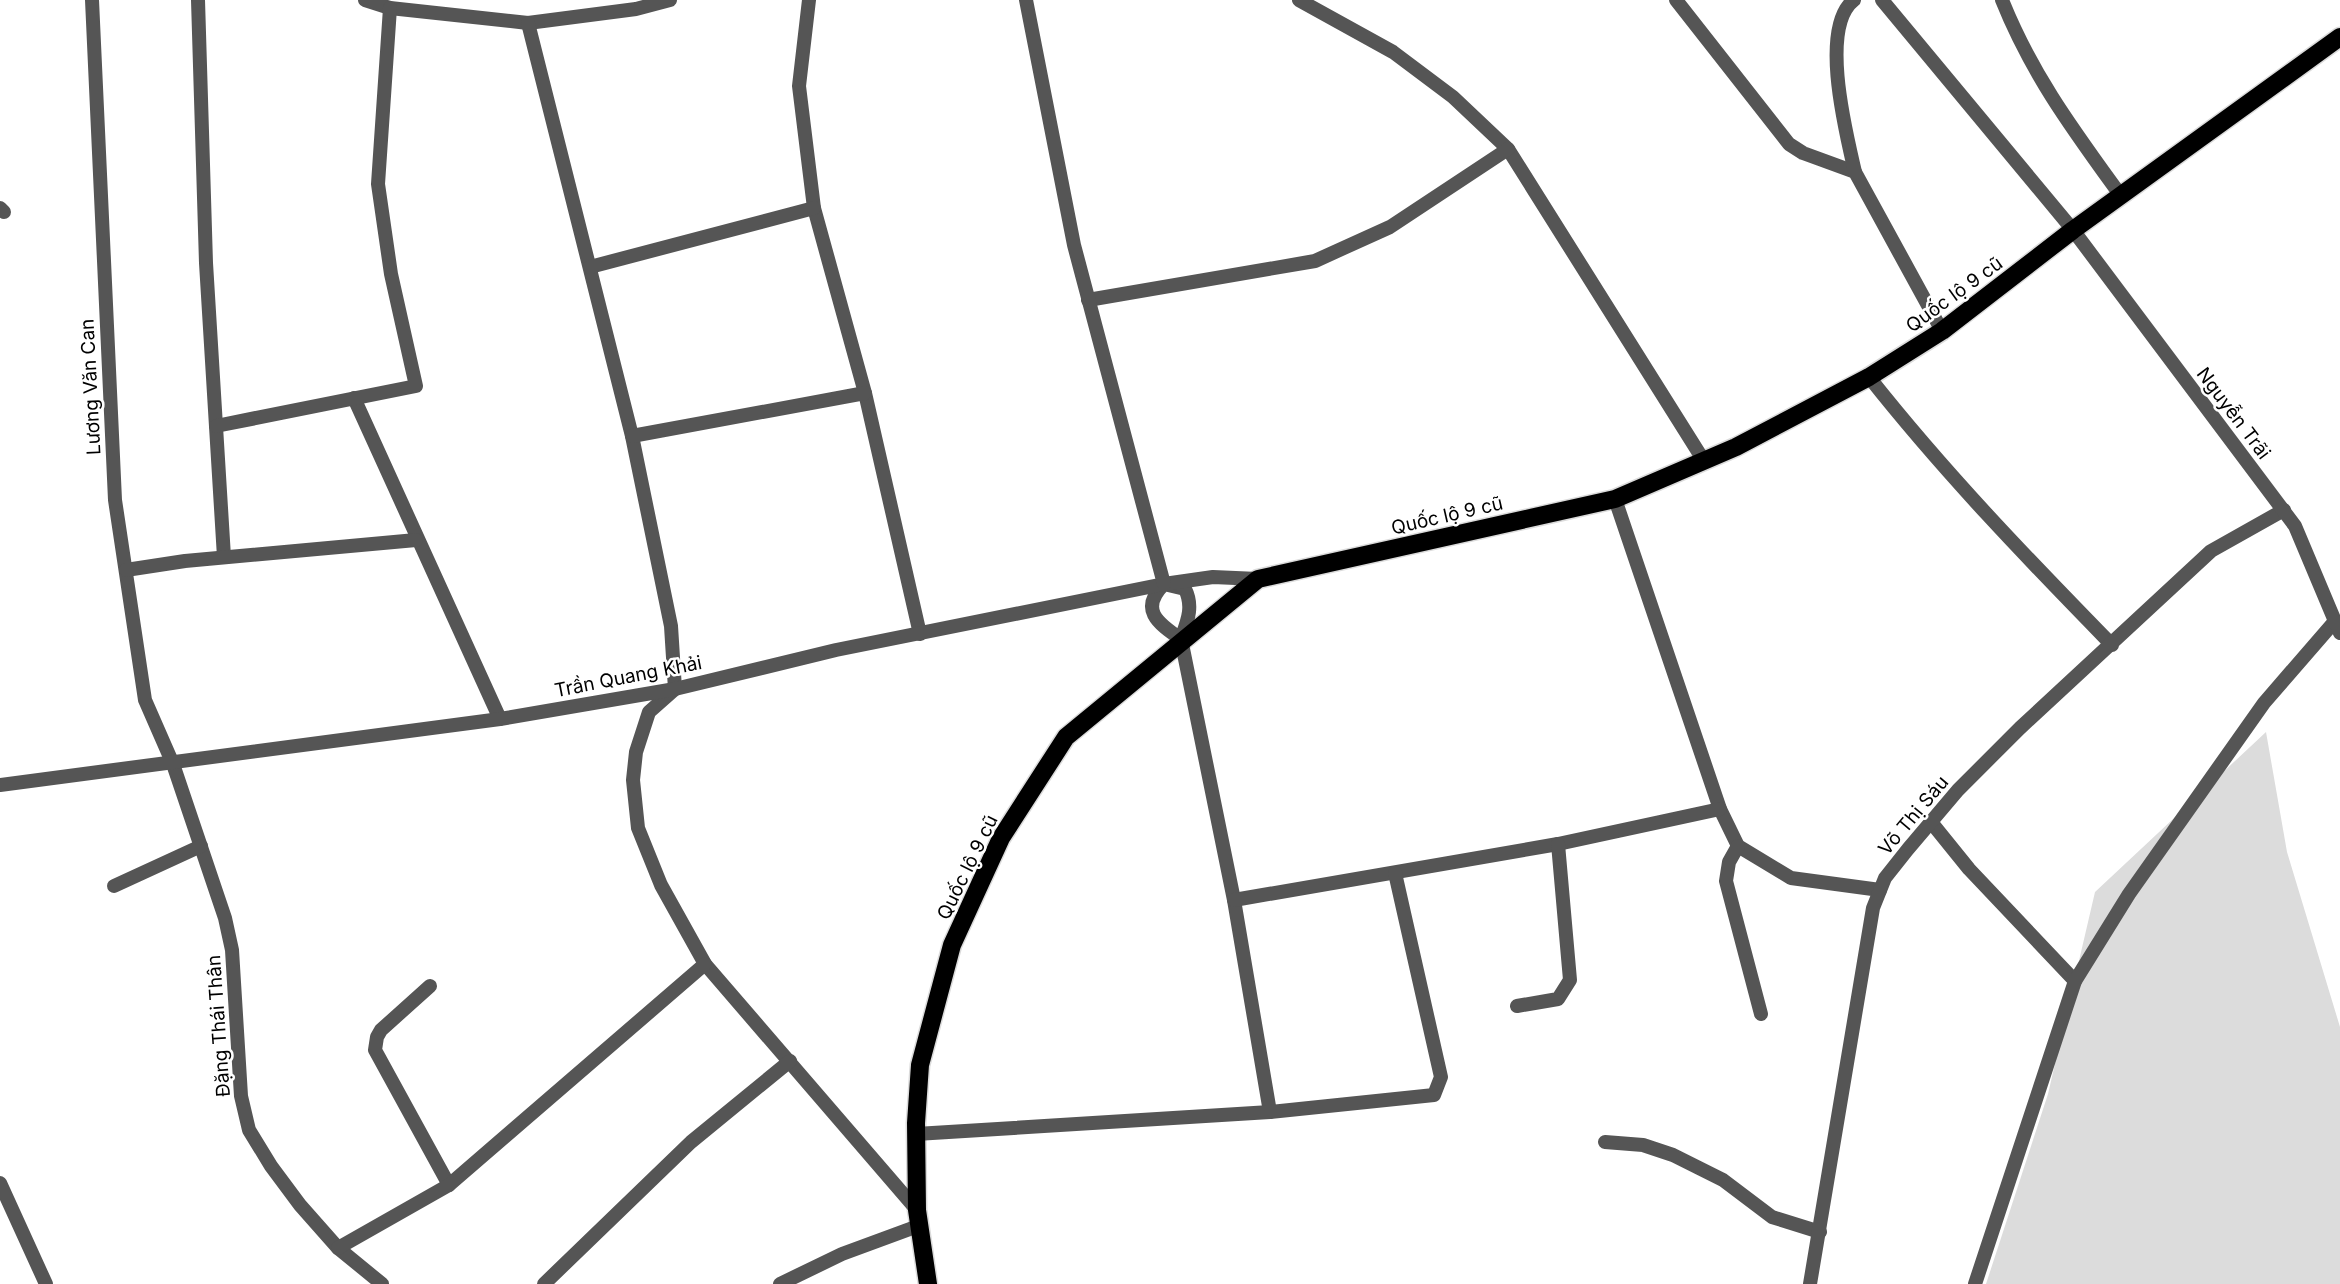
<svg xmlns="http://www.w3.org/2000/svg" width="2340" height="1284" font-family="Inter,sans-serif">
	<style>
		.green { fill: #dcdcdc }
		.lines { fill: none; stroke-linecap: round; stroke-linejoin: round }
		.primary-casing { stroke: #dbdbdb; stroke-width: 21 }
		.minor { stroke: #555; stroke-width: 14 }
		.tertiary { stroke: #555; stroke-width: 14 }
		.primary { stroke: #000; stroke-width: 18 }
		.labels { text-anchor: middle; stroke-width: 5; stroke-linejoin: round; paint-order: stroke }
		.street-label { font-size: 19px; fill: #000; stroke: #fff }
	</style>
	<rect width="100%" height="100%" fill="#fff"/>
	<!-- green -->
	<polygon class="green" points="2266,732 2287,852 2340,1027 2340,1284 1986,1284 2048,1094 2095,892"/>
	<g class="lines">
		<defs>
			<polyline id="primary" points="928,1284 917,1210 916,1123 920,1065 952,945 1001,838 1066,737 1258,579 1615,499 1736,447 1869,377 1942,331 2073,230 2340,37"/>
		</defs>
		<!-- primary casing -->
		<use href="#primary" class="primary-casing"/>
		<!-- minor -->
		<g class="minor">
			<polyline points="92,0 115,500 145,700 173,764 225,918 232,950 241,1096 249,1130 271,1166 300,1205 338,1248 382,1284"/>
			<polyline points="198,0 206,263 224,557"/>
			<polyline points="365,0 390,8 528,23 636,9 670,0"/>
			<polyline points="809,0 799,86 814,208 865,393 920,634"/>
			<polyline points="1299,0 1393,52 1453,97 1508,149 1704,461"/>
			<polyline points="1676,0 1789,144 1803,153 1855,172 1942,331"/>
			<path d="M1854,0C1819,27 1846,133 1855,172"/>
			<polyline points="1882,0 2073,230"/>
			<path d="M2002,0C2032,75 2074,131 2121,196"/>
			<polyline points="528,23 632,436 671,626 675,689 649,712 636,752 633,780 638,828 661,885 705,964 917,1210"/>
			<polyline points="0,208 4,212"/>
			<polyline points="590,267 814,208"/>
			<polyline points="1088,300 1315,261 1390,227 1508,149"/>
			<path d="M1869,377C1945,473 2027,558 2112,645"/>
			<polyline points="354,398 500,719"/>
			<polyline points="216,426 416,386 391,274 378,184 390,8"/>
			<polyline points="632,436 865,393"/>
			<polyline points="1615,499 1720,809 1738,846 1791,878 1880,890"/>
			<polyline points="126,570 185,561 416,540"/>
			<path d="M1181,639C1157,623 1139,609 1164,584L1185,589C1194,607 1187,622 1181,639L1234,900L1270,1112"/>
			<polyline points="0,785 500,719 675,689 836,650 1164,584 1213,577 1258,579"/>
			<polyline points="1931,822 1969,869 2075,981"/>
			<polyline points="1738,846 1729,862 1726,881 1761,1014"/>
			<polyline points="114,886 201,846"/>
			<polyline points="1234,900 1558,844 1720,809"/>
			<polyline points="430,986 381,1030 377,1037 375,1050 449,1185"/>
			<polyline points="1517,1006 1558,999 1570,980 1558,844"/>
			<polyline points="916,1134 1270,1112 1434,1095 1441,1077 1395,873"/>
			<polyline points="1605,1142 1643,1145 1673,1155 1723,1180 1772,1217 1820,1232"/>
			<polyline points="338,1248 449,1185 705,964"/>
			<polyline points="544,1284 691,1142 790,1061"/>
			<polyline points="780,1284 842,1254 918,1226"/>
			<polyline points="1810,1284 1873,908 1885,878 1908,849 1958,790 2020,728 2211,551 2284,510"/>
			<polyline points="1975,1284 2075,981 2129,894 2264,703 2335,621"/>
		</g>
		<!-- tertiary -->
		<g class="tertiary">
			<polyline points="1026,0 1074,245 1164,584"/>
			<polyline points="2073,230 2295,526 2340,633"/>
			<polyline points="0,1183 46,1284"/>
		</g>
		<!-- primary -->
		<use href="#primary" class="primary"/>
	</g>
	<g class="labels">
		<!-- street labels -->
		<g class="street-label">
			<text transform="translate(1954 294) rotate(-36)" y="7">Quốc lộ 9 cũ</text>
			<text transform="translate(90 387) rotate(-93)" y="7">Lương Văn Can</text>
			<text transform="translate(2234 413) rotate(53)" y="7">Nguyễn Trãi</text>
			<text transform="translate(1447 515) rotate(-13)" y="7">Quốc lộ 9 cũ</text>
			<text transform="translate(628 676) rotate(-11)" y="7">Trần Quang Khải</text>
			<text transform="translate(1913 815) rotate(-50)" y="7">Võ Thị Sáu</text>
			<text transform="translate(967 867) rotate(-64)" y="7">Quốc lộ 9 cũ</text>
			<text transform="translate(218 1026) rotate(-94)" y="7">Đặng Thái Thân</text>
		</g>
	</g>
</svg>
